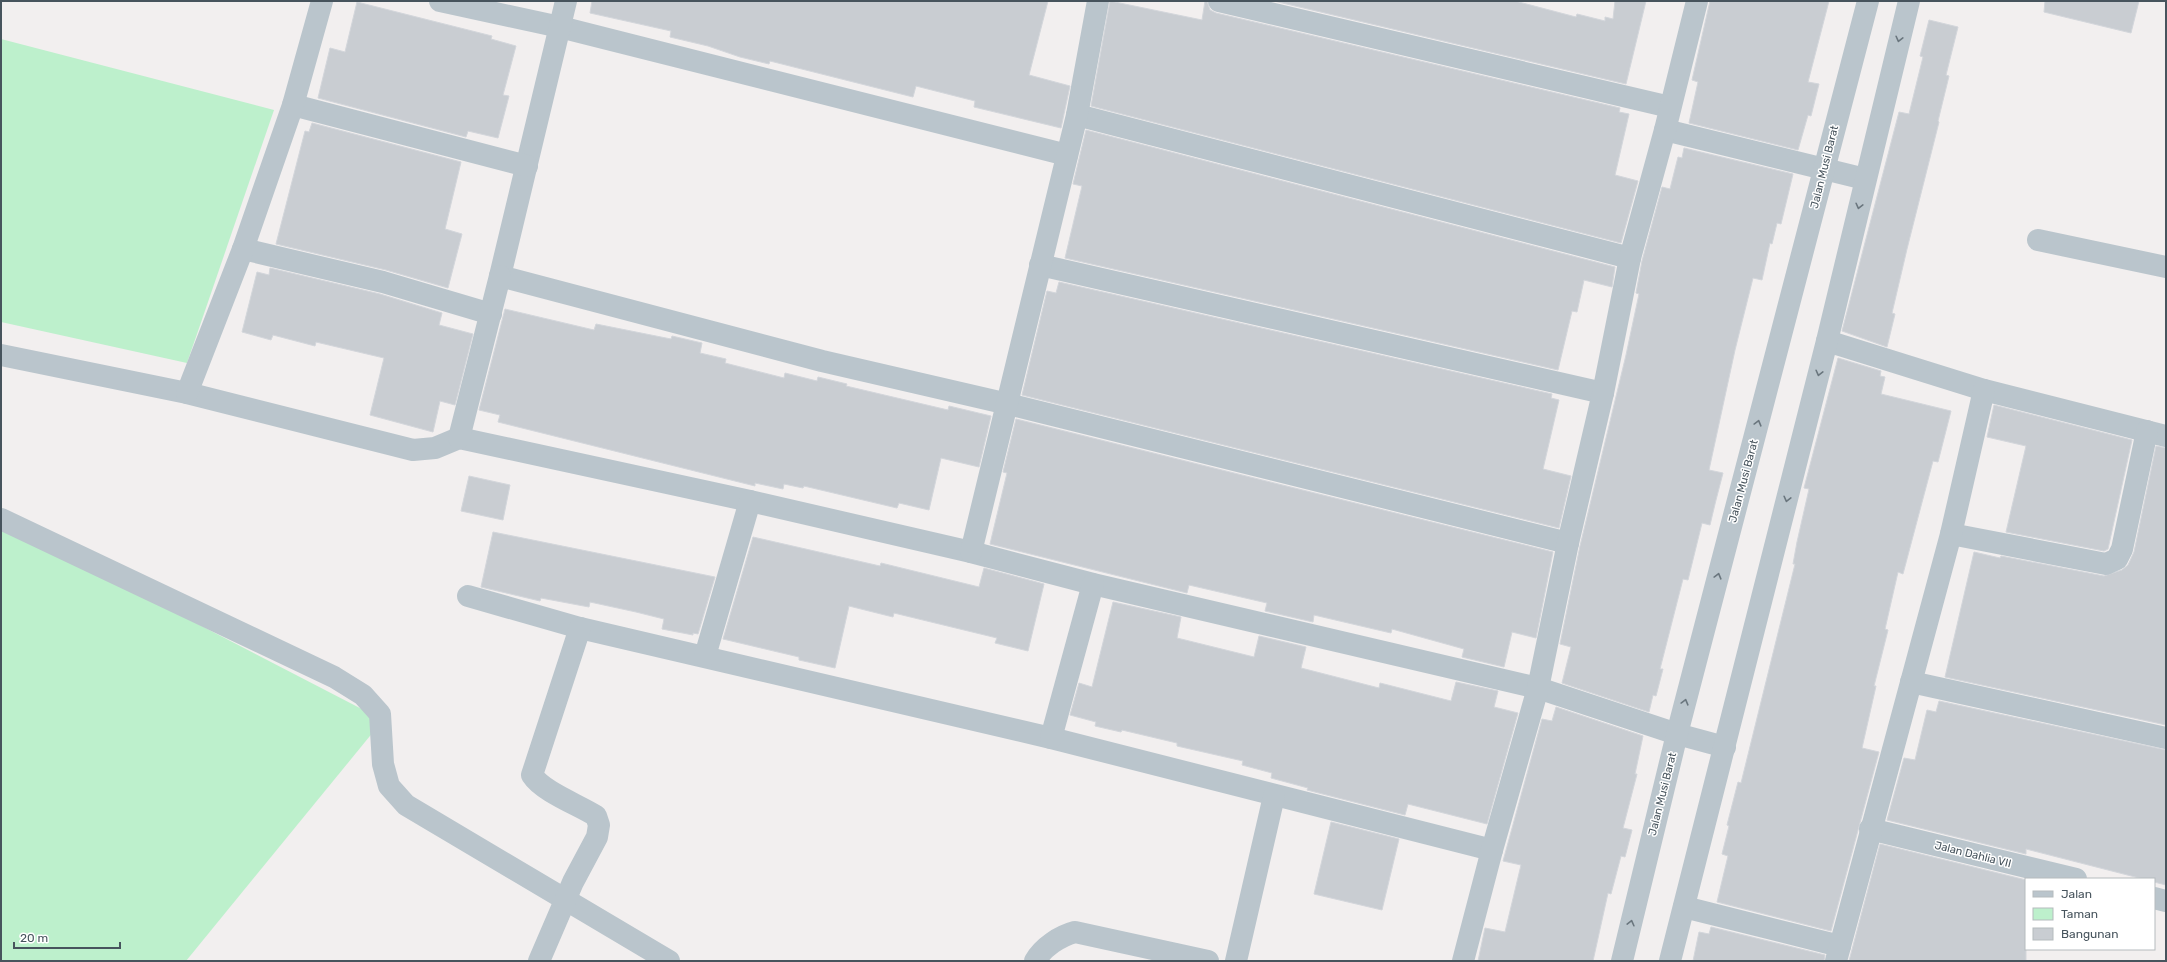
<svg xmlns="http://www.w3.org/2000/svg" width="2167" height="962" font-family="Rubik,sans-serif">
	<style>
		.green { fill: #bdf0cc }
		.building { fill: #c9cdd2; stroke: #d3d6db }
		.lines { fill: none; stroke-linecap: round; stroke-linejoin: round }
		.minor { stroke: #bac5cc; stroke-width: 22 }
		.oneway { stroke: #6a767e }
		.labels { text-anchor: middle; stroke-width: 3; stroke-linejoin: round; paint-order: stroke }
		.street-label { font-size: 11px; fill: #47545d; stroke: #fff }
	</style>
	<rect width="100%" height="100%" fill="#f2efef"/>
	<!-- green -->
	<g class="green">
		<polygon points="1,39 274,110 187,363 1,322"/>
		<polygon points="1,522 383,720 186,961 1,961"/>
	</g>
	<!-- building -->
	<g class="building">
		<polygon points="592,1 1048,1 1029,75 1070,86 1061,128 974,107 975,101 916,86 913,97 770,61 769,64 740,57 708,46 670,37 671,31 590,13"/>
		<polygon points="1110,1 1202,20 1205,1 1207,1 1210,10 1216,13 1620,108 1619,112 1629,114 1615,175 1638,181 1621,243 1091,106"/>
		<polygon points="1274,1 1515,1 1576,17 1577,14 1605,21 1605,17 1613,19 1615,1 1646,1 1626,84"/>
		<polygon points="1710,1 1829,1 1808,82 1819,84 1811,116 1808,115 1798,150 1689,123 1698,82 1692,80"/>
		<polygon points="2045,1 2139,1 2131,33 2044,12"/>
		<polygon points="357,2 492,36 491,39 516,46 503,95 509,96 498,138 468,131 466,137 318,98 330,48 345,52"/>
		<polygon points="1929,20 1958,27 1946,75 1949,76 1938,121 1939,122 1907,249 1892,313 1895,314 1887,347 1842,331 1899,112 1909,114 1923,57 1920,56"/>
		<polygon points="312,123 461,162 445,229 462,234 448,288 386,270 276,244 305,131 309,132"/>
		<polygon points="1086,130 1615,267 1612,287 1584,280 1577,312 1572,311 1558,370 1065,258 1082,186 1073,184"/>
		<polygon points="1684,148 1793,174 1781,224 1777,223 1772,244 1770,243 1762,280 1753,278 1735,350 1709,470 1723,473 1716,500 1710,525 1702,523 1688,580 1683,579 1660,669 1663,669 1656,696 1653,695 1649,712 1562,683 1571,647 1560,644 1580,546 1626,355 1639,294 1636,293 1642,261 1662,187 1670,189 1678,157 1682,158"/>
		<polygon points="270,268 380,294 442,313 439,325 473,334 455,405 440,401 433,432 370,415 384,358 316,342 315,346 273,335 271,340 242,332 257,272 269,275"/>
		<polygon points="1059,282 1552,394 1551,398 1559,400 1543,469 1571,476 1559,528 1022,395 1047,291 1056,293"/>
		<polygon points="505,309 594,330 596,324 671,339 672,336 702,343 700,353 726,359 725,363 784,378 785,373 817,381 818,377 847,384 846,386 948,410 949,406 991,416 979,467 941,458 929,510 899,503 897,508 804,486 803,488 784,484 783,489 755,483 755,486 498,422 500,415 479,410"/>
		<polygon points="1838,358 1881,371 1880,376 1885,377 1881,394 1951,411 1938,462 1933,461 1903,574 1898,572 1885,629 1888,630 1874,686 1876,686 1862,748 1879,752 1831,931 1717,902 1728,856 1722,854 1729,826 1727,825 1738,782 1741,783 1795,564 1793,564 1797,542 1809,489 1804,488"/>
		<polygon points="1994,405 2132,440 2108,549 2104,551 2006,532 2026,446 1987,437"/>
		<polygon points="1016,419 1553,552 1536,638 1512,632 1504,667 1462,657 1464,649 1392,629 1391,633 1314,615 1313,622 1265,611 1267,603 1189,585 1187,593 990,544 1007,473 1003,472"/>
		<polygon points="2156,446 2166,448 2166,725 1945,677 1974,552 2000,558 2001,556 2104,576 2122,570 2128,565 2134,552"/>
		<polygon points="469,476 510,485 503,520 461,511"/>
		<polygon points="493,532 715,577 698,634 693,633 693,635 662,629 664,619 636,612 590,602 589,607 541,598 540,601 481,587"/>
		<polygon points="753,537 880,566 881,563 979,587 984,568 1044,584 1028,651 995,643 997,638 894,613 893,617 849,606 835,668 799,660 799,657 723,639"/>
		<polygon points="1113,602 1181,617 1177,638 1254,657 1259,636 1306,647 1301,668 1379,688 1380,683 1451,701 1456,682 1498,691 1494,707 1518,713 1487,824 1408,804 1405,815 1307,790 1308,788 1271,778 1272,773 1242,765 1243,761 1177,746 1177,743 1122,730 1121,732 1095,726 1096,722 1070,715 1079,683 1092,687"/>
		<polygon points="1939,701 2166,750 2166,885 2154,882 2154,879 2143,879 2026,849 2026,854 1887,820 1904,758 1915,760 1927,710 1936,712"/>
		<polygon points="1556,707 1643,736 1635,774 1637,774 1623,828 1632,830 1625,857 1621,856 1611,894 1608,893 1593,961 1478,961 1485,928 1505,932 1521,865 1503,861 1542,719 1552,721"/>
		<polygon points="1331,822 1399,839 1382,910 1314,894"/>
		<polygon points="1880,844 2026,880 2026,961 1849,961"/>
		<polygon points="1711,927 1825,955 1824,961 1693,961 1699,932 1709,934"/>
	</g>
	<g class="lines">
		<!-- minor -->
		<g class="minor">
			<polyline points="440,1 560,27 1067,155"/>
			<polyline points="566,1 500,276 822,361 1008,404 1568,543"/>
			<polyline points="1219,1 1670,107"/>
			<polyline points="293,105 527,166"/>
			<polyline points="1077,115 1630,258"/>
			<polyline points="1665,130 1865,179"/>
			<polyline points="2038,240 2166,267"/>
			<polyline points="243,249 383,282 491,314"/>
			<polyline points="1040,265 1603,393"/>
			<polyline points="1827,341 1984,390 2166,436"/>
			<polyline points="1,355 187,393 413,450 435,448 459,438 750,501 971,552 1093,584 1538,688 1677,734 1725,747"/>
			<polyline points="187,393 243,249 293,105 322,1"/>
			<polyline points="459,438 500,276"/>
			<polyline points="1,519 334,677 363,695 380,714 383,764 389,786 406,805 669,961"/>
			<polyline points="1951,534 2106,564 2117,559 2122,549 2147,431"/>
			<polyline points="971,552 1077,115 1098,1"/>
			<polyline points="468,596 580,628 1051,738 1492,850"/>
			<polyline points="705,656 750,501"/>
			<polyline points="1911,682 2166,738"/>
			<polyline points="1051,738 1093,584"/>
			<polyline points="1870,829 2076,879"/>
			<polyline points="2154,898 2166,901"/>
			<polyline points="1684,907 1840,946"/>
			<path d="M539,961L573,882L597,837L599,825L596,816C579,805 543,792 532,775L580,628"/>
			<path d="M1035,961C1043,947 1060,936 1075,932L1208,961"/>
			<polyline points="1236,961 1274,796"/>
			<polyline points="1463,961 1492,850 1538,688 1568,543 1603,393 1630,258 1665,130 1697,1"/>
			<polyline points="1622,961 1677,734 1868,1"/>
			<polyline points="1670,961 1827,341 1909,1"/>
			<polyline points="1836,961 1951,534 1984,390"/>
		</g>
	</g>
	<!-- one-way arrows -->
	<defs><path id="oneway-chevron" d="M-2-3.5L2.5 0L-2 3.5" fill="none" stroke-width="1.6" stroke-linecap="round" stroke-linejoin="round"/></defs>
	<g class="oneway">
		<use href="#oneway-chevron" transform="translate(1899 39) rotate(104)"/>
		<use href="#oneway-chevron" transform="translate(1859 206) rotate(104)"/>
		<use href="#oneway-chevron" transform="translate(1819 373) rotate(104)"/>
		<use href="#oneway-chevron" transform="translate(1758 423) rotate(-75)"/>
		<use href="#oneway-chevron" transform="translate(1787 499) rotate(104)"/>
		<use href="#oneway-chevron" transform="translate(1718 576) rotate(-75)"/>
		<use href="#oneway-chevron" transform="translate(1685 702) rotate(-75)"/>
		<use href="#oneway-chevron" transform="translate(1631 923) rotate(-76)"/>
	</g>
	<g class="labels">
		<!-- street labels -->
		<g class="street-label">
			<text transform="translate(1824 167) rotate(-76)" y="4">Jalan Musi Barat</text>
			<text transform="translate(1743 481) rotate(-75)" y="4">Jalan Musi Barat</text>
			<text transform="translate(1662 794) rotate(-76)" y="4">Jalan Musi Barat</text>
			<text transform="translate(1973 854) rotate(14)" y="4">Jalan Dahlia VII</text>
		</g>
	</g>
	<!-- border -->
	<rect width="2167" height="962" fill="none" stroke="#47545d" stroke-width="4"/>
	<!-- legend -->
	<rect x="2025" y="878" width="130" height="72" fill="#ffffff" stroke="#b5bbbe"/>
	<rect x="2033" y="891" width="20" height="6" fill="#bac5cc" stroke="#b5bbbe"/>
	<text x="2061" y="898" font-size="12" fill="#47545d">Jalan</text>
	<rect x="2033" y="908" width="20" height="12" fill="#bdf0cc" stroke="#b5bbbe"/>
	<text x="2061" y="918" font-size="12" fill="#47545d">Taman</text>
	<rect x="2033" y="928" width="20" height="12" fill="#c9cdd2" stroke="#b5bbbe"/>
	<text x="2061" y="938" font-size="12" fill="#47545d">Bangunan</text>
	<!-- scale -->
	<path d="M14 942v6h106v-6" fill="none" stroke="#47545d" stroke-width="2"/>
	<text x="20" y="942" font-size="12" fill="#47545d" stroke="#ffffff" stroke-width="3" paint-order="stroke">20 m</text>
</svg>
